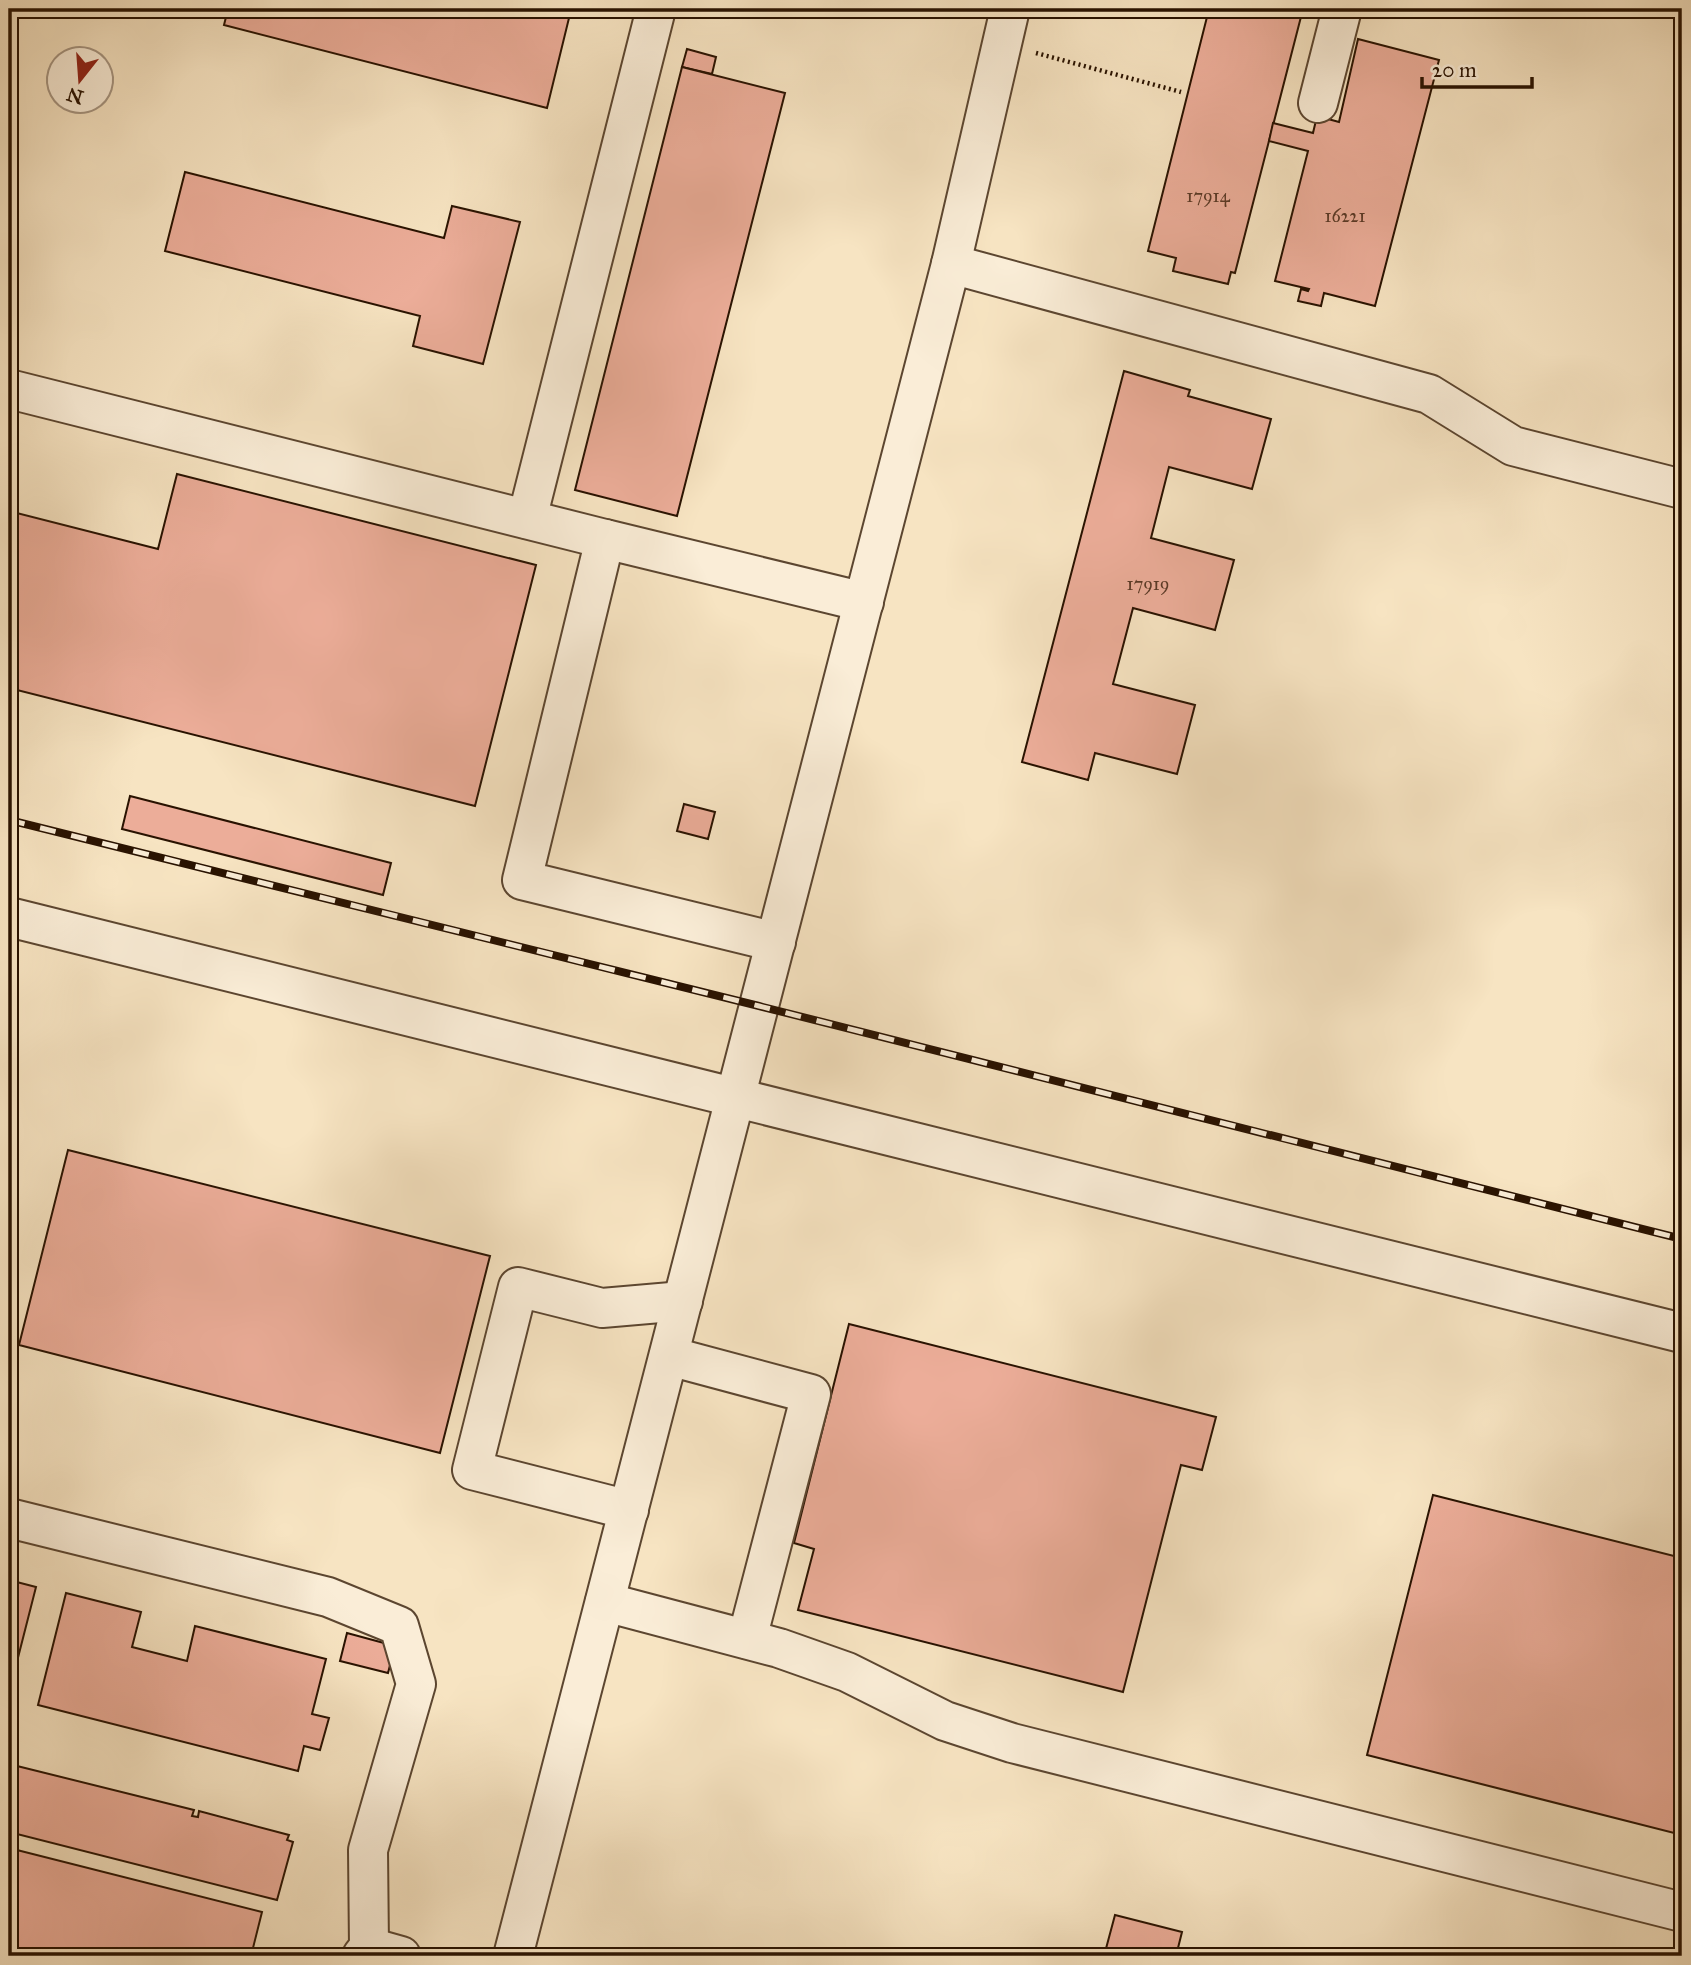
<svg xmlns="http://www.w3.org/2000/svg" width="1691" height="1965" font-family="'IM FELL Great Primer',serif">
	<style>
		.building { fill: #ecad99; stroke: #291200; stroke-width: 2 }
		.lines { fill: none; stroke-linecap: round; stroke-linejoin: round }
		.minor-casing { stroke: #5c4630; stroke-width: 42 }
		.path { stroke: #291200; stroke-width: 4.5; stroke-dasharray: 2 3.5; stroke-linecap: butt }
		.minor { stroke: #faedd7; stroke-width: 38 }
		.rail-casing { stroke: #291200; stroke-width: 8 }
		.rail { stroke: #faedd7; stroke-width: 5; stroke-dasharray: 16; stroke-linecap: butt }
		.labels { text-anchor: middle; stroke-width: 5; stroke-linejoin: round; paint-order: stroke }
		.number-label { font-size: 18px; fill: #5a3926 }
	</style>
	<rect width="100%" height="100%" fill="#f7e4c2"/>
	<filter id="stains"><feTurbulence type="fractalNoise" baseFrequency=".00286" numOctaves="4"/><feColorMatrix values="0 0 0 0 .2 0 0 0 0 .09 0 0 0 0 .02 0 0 0 .5 -.17"/></filter>
	<radialGradient id="worn" r=".72"><stop offset=".6" stop-color="#630" stop-opacity="0"/><stop offset="1" stop-color="#630" stop-opacity=".3"/></radialGradient>
	<!-- building -->
	<g class="building">
		<polygon points="228,9 533,9 569,18 547,108 224,25"/>
		<polygon points="1209,9 1303,9 1235,273 1231,272 1228,284 1173,271 1176,258 1148,251"/>
		<polygon points="1358,39 1439,60 1375,306 1324,293 1321,306 1298,301 1301,289 1308,291 1309,289 1275,281 1308,151 1269,141 1273,123 1313,133 1317,116 1339,122"/>
		<polygon points="687,49 716,57 712,74 682,67"/>
		<polygon points="682,67 785,93 677,516 575,490"/>
		<polygon points="185,172 444,238 452,206 520,222 483,364 413,346 420,316 165,251"/>
		<polygon points="1124,371 1190,390 1188,396 1271,419 1252,489 1169,467 1151,538 1234,560 1215,630 1133,608 1113,684 1195,705 1177,774 1095,753 1088,780 1022,762"/>
		<polygon points="177,474 536,565 475,806 9,688 9,511 158,549"/>
		<polygon points="130,796 391,863 383,895 122,829"/>
		<polygon points="684,804 715,812 708,839 677,831"/>
		<polygon points="68,1150 490,1256 440,1453 19,1345"/>
		<polygon points="849,1324 1216,1417 1202,1470 1181,1465 1123,1692 798,1610 814,1549 794,1543"/>
		<polygon points="1433,1495 1682,1558 1682,1835 1367,1755"/>
		<polygon points="9,1580 36,1587 9,1693"/>
		<polygon points="66,1593 141,1612 132,1647 187,1661 195,1626 326,1659 312,1714 329,1718 320,1750 304,1746 298,1771 38,1705"/>
		<polygon points="347,1633 395,1646 388,1673 340,1661"/>
		<polygon points="9,1764 194,1810 192,1816 198,1817 199,1811 289,1835 287,1840 293,1842 277,1900 9,1832"/>
		<polygon points="9,1848 262,1912 251,1956 9,1956"/>
		<polygon points="1115,1915 1182,1932 1176,1956 1104,1956"/>
	</g>
	<g class="lines">
		<defs>
			<g id="minor">
				<polyline points="1318,103 1342,9"/>
				<polyline points="951,264 1429,394 1513,446 1682,489"/>
				<polyline points="9,389 605,539"/>
				<polyline points="527,519 656,9"/>
				<polyline points="9,917 1682,1333"/>
				<polyline points="776,942 522,880 605,539 864,602"/>
				<polyline points="669,1356 811,1394 747,1639"/>
				<polyline points="629,1510 472,1470 518,1287 602,1308 683,1301"/>
				<polyline points="9,1518 328,1597 399,1626 416,1684 368,1850 369,1947 362,1956"/>
				<polyline points="605,1602 779,1648 847,1672 945,1721 1012,1743 1682,1912"/>
				<polyline points="369,1947 401,1956"/>
				<polyline points="513,1956 951,264 1010,9"/>
			</g>
		</defs>
		<!-- minor casing -->
		<use href="#minor" class="minor-casing"/>
		<!-- path -->
		<polyline class="path" points="1036,53 1181,92"/>
		<!-- minor -->
		<use href="#minor" class="minor"/>
		<defs>
			<polyline id="rail" points="9,820 759,1006 1682,1239"/>
		</defs>
		<!-- rail casing -->
		<use href="#rail" class="rail-casing"/>
		<!-- rail -->
		<use href="#rail" class="rail"/>
	</g>
	<g class="labels">
		<!-- number labels -->
		<g class="number-label">
			<text x="1208" y="202">17914</text>
			<text x="1345" y="222">16221</text>
			<text x="1148" y="590">17919</text>
		</g>
	</g>
	<!-- margin -->
	<rect width="1691" height="1965" fill="none" stroke="#f7e4c2" stroke-width="35"/>
	<rect x="10" y="10" width="1670" height="1944" fill="none" stroke="#291200" stroke-width="3.5"/>
	<rect x="18" y="18" width="1656" height="1930" fill="none" stroke="#291200" stroke-width="2"/>
	<!-- north arrow -->
	<g transform="translate(80 80) rotate(197)"><circle r="33" fill="#faedd7" stroke="#a69581" stroke-width="2"/>
	<path d="M0-5L12 26L0 18L-12 26Z" fill="#8f2418"/>
	<text y="-10" font-size="19" font-weight="bold" text-anchor="middle" fill="#291200">N</text>
	</g>
	<!-- scale -->
	<path d="M1422 77v10h110v-10" fill="none" stroke="#291200" stroke-width="3.5"/>
	<text x="1432" y="77" font-size="21" fill="#291200" stroke="#faedd7" stroke-width="5" paint-order="stroke">20 m</text>
	<rect width="100%" height="100%" filter="url(#stains)"/>
	<rect width="100%" height="100%" fill="url(#worn)"/>
</svg>
